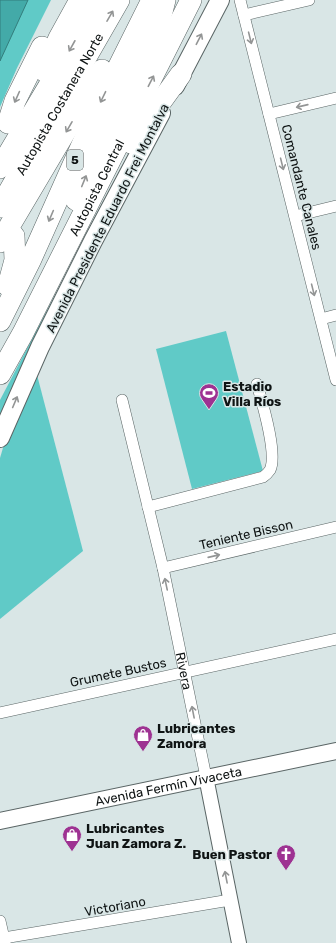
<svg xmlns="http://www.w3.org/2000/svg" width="336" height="943" font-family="Rubik,sans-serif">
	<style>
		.green { fill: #60cac7 }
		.water { fill: #43aaa8; stroke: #337d7c }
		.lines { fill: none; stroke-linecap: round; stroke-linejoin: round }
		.minor-casing { stroke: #5a6565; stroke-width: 12 }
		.tertiary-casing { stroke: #5a6565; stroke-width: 16 }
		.secondary-casing { stroke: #5a6565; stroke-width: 18 }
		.primary-casing { stroke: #5a6565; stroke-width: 20 }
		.motorway-casing { stroke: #5a6565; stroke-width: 22 }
		.minor { stroke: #fff; stroke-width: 11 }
		.tertiary { stroke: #fff; stroke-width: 14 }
		.secondary { stroke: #fff; stroke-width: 16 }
		.primary { stroke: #fff; stroke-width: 18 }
		.motorway { stroke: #fff; stroke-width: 21 }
		.oneway { stroke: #939595 }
		.labels { text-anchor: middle; stroke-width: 3; stroke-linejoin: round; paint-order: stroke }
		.shield { fill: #d9e6e6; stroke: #4c5353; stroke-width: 1 }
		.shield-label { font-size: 12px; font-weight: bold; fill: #0f1414 }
		.street-label { font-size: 13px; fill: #0f1414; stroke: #d9e6e6 }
		.poi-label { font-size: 13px; font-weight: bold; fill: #0f1414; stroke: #d9e6e6; text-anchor: start }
	</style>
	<rect width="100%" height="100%" fill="#d9e6e6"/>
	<!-- green -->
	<g class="green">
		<polygon points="0,0 51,0 17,68 0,107"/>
		<polygon points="135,143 0,425 0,400"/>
		<polygon points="226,331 263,471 192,489 156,349"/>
		<polygon points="36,371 83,551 0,619 0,458 5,441"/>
	</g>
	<!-- water -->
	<polygon class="water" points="0,0 28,0 0,61"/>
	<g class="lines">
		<defs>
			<g id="minor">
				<polyline points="240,0 336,380"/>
				<polyline points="244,15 309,0"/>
				<polyline points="269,114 336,98"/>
				<polyline points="295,216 336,206"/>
				<polyline points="321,319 336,315"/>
				<path id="s1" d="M122,400L163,568L206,777"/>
				<path d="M148,507L263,477C266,475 268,473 270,470C278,454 262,402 257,384"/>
				<polyline points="163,568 336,527"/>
				<polyline points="0,713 336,639"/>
				<polyline points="0,921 5,943"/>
				<polyline points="4,938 230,900"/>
			</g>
			<polyline id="tertiary" points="206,777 239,943"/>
			<g id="secondary">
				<path id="s2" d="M0,821L336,751"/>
			</g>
			<g id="primary">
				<polyline points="175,86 220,0"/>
				<polyline points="0,438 40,347 93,241 161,113"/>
			</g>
			<g id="motorway">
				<polyline points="44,71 59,38 80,0"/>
				<polyline points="8,123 15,101 42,47"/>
				<polyline points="131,143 181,74"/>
				<polyline points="0,168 56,74 98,0"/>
				<polyline points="76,200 101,142 157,25 162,12 165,0"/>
				<path id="s3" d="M0,207L119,0"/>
				<polyline points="0,242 102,70"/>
				<polyline points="8,286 15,260 14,236"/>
				<polyline points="0,321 31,259 102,100 152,0"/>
				<path id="s4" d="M0,374L23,333L191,0"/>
			</g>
		</defs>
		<!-- minor casing -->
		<use href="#minor" class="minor-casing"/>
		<!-- tertiary casing -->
		<use href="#tertiary" class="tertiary-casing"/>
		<!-- secondary casing -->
		<use href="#secondary" class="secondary-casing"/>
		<!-- primary casing -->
		<use href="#primary" class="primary-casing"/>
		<!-- motorway casing -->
		<use href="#motorway" class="motorway-casing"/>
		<!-- minor -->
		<use href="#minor" class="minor"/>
		<!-- tertiary -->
		<use href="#tertiary" class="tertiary"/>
		<!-- secondary -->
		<use href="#secondary" class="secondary"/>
		<!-- primary -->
		<use href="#primary" class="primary"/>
		<!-- motorway -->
		<use href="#motorway" class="motorway"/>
	</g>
	<!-- one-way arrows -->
	<defs><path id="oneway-shaft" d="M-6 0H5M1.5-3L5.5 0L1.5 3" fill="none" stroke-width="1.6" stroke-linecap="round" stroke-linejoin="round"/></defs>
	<g class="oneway">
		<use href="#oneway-shaft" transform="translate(110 16) rotate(-60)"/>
		<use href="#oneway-shaft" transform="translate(250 38) rotate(76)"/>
		<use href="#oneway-shaft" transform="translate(199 39) rotate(-63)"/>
		<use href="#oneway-shaft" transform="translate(72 46) rotate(119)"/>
		<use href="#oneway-shaft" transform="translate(151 81) rotate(-63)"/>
		<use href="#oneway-shaft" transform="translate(17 97) rotate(114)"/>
		<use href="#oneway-shaft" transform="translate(103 97) rotate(116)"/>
		<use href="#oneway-shaft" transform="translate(302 106) rotate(167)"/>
		<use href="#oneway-shaft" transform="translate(69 127) rotate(120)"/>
		<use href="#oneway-shaft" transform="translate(282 164) rotate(76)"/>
		<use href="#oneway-shaft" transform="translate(84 181) rotate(-68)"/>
		<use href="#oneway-shaft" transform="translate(51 216) rotate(113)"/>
		<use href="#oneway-shaft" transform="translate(313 290) rotate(76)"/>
		<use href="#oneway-shaft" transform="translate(15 402) rotate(-67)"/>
		<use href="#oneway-shaft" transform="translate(214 556) rotate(-13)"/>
		<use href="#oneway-shaft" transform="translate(166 584) rotate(-102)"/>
		<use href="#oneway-shaft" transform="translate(193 712) rotate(-101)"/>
		<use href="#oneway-shaft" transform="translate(226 877) rotate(-101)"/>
	</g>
	<!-- icons -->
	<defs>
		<symbol id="stadium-pin" viewBox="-11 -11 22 30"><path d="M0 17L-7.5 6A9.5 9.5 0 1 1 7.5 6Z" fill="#9e3292" stroke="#d9e6e6"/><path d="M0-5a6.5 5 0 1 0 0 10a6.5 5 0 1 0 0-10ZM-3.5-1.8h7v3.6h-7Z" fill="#fff"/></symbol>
		<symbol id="shop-pin" viewBox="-11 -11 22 30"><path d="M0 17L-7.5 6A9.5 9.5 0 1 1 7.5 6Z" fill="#9e3292" stroke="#d9e6e6"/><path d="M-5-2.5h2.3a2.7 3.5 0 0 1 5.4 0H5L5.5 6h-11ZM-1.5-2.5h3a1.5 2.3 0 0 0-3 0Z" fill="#fff"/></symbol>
		<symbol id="church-pin" viewBox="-11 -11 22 30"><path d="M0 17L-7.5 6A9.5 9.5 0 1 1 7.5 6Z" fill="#9e3292" stroke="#d9e6e6"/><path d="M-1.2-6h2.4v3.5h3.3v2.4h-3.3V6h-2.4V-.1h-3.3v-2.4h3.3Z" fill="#fff"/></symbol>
	</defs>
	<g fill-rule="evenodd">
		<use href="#stadium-pin" x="198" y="382" width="22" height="30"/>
		<use href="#shop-pin" x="132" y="724" width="22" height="30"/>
		<use href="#shop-pin" x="61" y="824" width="22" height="30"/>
		<use href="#church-pin" x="275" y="843" width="22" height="30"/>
	</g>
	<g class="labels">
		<!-- shield labels -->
		<rect class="shield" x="67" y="150" width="16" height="20" rx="3"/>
		<g class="shield-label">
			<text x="75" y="164">5</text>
		</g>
		<!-- street labels -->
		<g class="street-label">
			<text dy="5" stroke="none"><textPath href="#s3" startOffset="119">Autopista Costanera Norte</textPath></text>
			<text transform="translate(302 187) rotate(76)" y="5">Comandante Canales</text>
			<text dy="5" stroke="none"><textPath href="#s4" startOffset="210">Autopista Central</textPath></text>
			<text transform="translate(107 218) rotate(-63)" y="5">Avenida Presidente Eduardo Frei Montalva</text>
			<text transform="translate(246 534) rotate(-13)" y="5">Teniente Bisson</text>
			<text dy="5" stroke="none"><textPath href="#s1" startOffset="278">Rivera</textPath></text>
			<text transform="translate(118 672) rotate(-12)" y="5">Grumete Bustos</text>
			<text dy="5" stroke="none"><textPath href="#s2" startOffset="172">Avenida Fermín Vivaceta</textPath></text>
			<text transform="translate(115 906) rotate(-10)" y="5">Victoriano</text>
		</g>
		<!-- poi labels -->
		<g class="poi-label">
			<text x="223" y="391">Estadio<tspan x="223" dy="15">Villa Ríos</tspan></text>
			<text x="157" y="733">Lubricantes<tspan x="157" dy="15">Zamora</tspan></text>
			<text x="86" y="833">Lubricantes<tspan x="86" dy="15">Juan Zamora Z.</tspan></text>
			<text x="272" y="859" text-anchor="end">Buen Pastor</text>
		</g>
	</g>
</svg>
